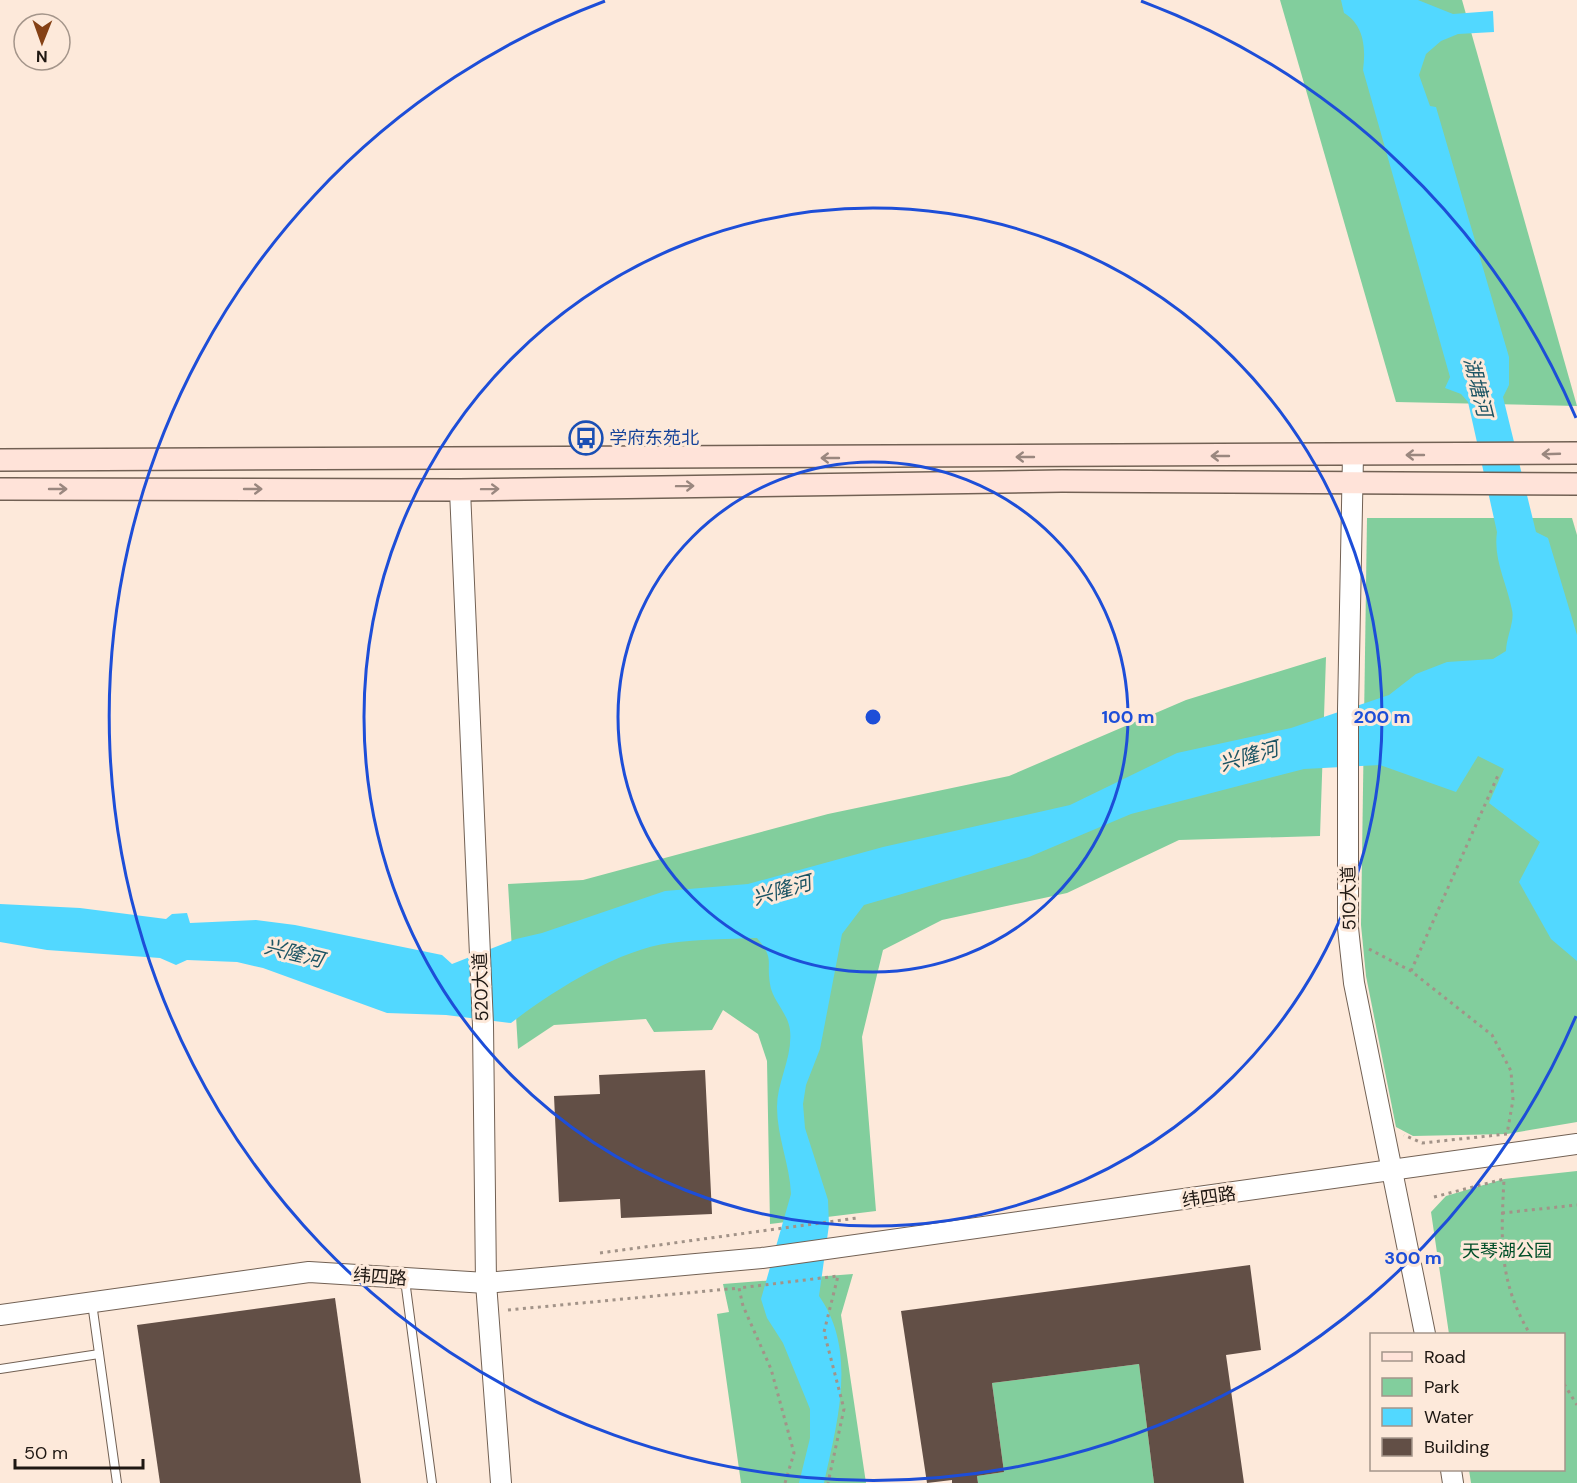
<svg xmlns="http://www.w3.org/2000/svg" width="1577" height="1483" font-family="'DM Sans','Noto Sans SC',sans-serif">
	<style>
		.green { fill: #82ce9d }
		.water { fill: #52d8ff }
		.building { fill: #624f46 }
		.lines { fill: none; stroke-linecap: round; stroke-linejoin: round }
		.service-casing { stroke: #726154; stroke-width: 10 }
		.tertiary-casing { stroke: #726154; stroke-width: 22 }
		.secondary-casing { stroke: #726154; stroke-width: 24 }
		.path { stroke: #a29388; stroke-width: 3; stroke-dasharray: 3 4.5; stroke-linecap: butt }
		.service { stroke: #fff; stroke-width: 8 }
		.tertiary { stroke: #fff; stroke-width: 20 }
		.secondary { stroke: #ffe3d9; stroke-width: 21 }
		.oneway { stroke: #9a877f }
		.ring { fill: none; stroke: #1d4ed8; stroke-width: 3 }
		.labels { text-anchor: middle; stroke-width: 6; stroke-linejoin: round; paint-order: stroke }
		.transit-label { font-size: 18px; fill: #164399; stroke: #fde9da; text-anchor: start }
		.street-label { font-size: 18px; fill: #1e1712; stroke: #fde9da }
		.park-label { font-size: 18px; fill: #004f29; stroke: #fde9da }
		.water-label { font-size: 20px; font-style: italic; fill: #1c5464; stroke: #fde9da }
		.centre { fill: #1d4ed8; stroke: #fde9da; stroke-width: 3 }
		.ring-label { font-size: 18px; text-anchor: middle; font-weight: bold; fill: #1d4ed8; stroke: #fde9da; stroke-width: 6; stroke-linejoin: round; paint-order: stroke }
	</style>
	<rect width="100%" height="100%" fill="#fde9da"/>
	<!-- green -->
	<g class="green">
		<polygon points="1280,0 1462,0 1577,406 1396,402"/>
		<polygon points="1367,518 1572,518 1577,535 1577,1122 1507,1134 1413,1136 1396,1127 1366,976 1361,925"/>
		<polygon points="1326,657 1320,836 1179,840 1067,893 942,920 883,950 862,1037 876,1211 770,1224 767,1061 758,1034 723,1010 712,1030 654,1032 646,1019 554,1025 518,1049 508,884 583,880 828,814 1009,776 1186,700"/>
		<polygon points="1577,1171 1577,1483 1471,1483 1469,1470 1564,1470 1564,1334 1449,1334 1431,1212 1446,1196 1504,1179"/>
		<polygon points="853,1274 841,1315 866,1483 741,1483 717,1314 729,1312 723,1284"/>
		<polygon points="1139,1364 1154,1483 978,1483 977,1476 1004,1472 992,1383"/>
	</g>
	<!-- water -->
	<path class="water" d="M1341,0H1418L1453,14L1493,11L1494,32L1458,34L1441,41L1426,54L1419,75L1430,106L1436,107L1509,357V385L1503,397L1536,532L1548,538L1577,635V961L1551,939L1519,882L1540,842L1489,803L1504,769L1478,756L1456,792L1380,765L1304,769L1131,814L1029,857L864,905L842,934L820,1049L806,1085L803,1104L805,1128L828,1200L829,1225L819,1296C858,1351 837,1423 824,1483H799L810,1438V1409L783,1343L767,1318L761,1299L791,1194C790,1165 777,1137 777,1107C777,1081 793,1057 790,1030C788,1013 772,1000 770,984C766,959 775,960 757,938C728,939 699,939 670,943C617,950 553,991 511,1023L446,1015L387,1013L263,968L237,962L187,960L176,965L160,958L47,950L0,942V904L80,908L166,919L172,914L187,913L190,923L256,920L295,925L442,955L452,964L516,939L542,933L665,891L748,884L883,847L1070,805L1177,753L1291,728L1389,695L1416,674L1447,662L1493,659L1506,651C1506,638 1515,621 1512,610C1507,583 1493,560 1497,532L1468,402L1461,394L1445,388L1450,377L1363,70C1366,48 1364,25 1344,13Z"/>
	<!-- building -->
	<g class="building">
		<polygon points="705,1070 712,1214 621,1218 620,1199 559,1202 554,1096 600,1094 599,1075"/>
		<polygon points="1250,1265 1261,1350 1226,1355 1244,1483 1154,1483 1139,1364 992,1383 1004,1472 977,1476 978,1483 952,1483 952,1480 927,1483 901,1311"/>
		<polygon points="335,1298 361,1483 160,1483 137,1325"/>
	</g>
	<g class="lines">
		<defs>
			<g id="service">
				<polyline points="405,1280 432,1483"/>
				<polyline points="92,1303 117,1483"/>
				<polyline points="0,1369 99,1354"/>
			</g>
			<g id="tertiary">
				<polyline points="1353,455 1348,709 1348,928 1354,983 1425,1334"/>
				<polyline points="460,490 483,1025 486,1283 501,1483"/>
				<polyline points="0,1315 309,1272 486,1283 762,1258 1577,1144"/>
				<polyline points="1451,1470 1453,1483"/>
			</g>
			<g id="secondary">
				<polyline points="0,460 1577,453"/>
				<polyline points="0,489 460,490 1062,481 1577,484"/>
			</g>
		</defs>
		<!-- service casing -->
		<use href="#service" class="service-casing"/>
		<!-- tertiary casing -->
		<use href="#tertiary" class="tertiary-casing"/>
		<!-- secondary casing -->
		<use href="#secondary" class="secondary-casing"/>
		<!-- path -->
		<g class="path">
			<polyline points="1369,949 1411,971 1492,1035 1511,1071 1513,1100 1507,1134 1422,1143 1404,1135"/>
			<polyline points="1411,971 1499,773"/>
			<path d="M1434,1197L1504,1179C1501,1238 1498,1281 1530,1334"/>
			<polyline points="1502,1213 1577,1205"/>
			<polyline points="600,1253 857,1218"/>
			<polyline points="508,1310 739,1288"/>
			<polyline points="1564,1384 1577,1405"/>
			<polyline points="785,1483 794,1453 771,1369 743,1306 739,1288 838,1276 824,1332 844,1409 828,1483"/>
		</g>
		<!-- service -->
		<use href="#service" class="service"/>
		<!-- tertiary -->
		<use href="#tertiary" class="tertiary"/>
		<!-- secondary -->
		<use href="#secondary" class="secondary"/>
	</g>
	<!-- one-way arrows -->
	<defs><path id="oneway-shaft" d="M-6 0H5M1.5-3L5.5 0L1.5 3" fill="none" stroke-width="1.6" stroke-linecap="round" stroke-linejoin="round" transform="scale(1.5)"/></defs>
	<g class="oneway">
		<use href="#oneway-shaft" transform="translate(1551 454) rotate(178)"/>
		<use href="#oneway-shaft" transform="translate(1415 455) rotate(180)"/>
		<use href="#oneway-shaft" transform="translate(1220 456) rotate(180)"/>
		<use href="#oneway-shaft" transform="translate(1025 457) rotate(180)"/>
		<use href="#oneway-shaft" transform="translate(830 458) rotate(180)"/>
		<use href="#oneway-shaft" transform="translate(685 486) rotate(-1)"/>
		<use href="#oneway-shaft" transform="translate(58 489)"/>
		<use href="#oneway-shaft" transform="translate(253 489)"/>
		<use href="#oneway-shaft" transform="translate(490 489) rotate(-1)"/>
	</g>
	<!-- distance rings -->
	<g class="ring">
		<circle cx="873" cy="717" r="255"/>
		<circle cx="873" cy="717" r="509"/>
		<path d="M1576 1016A764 764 0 1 1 605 1M1141 1A764 764 0 0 1 1576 418"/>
	</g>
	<!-- icons -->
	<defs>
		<symbol id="bus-ring" viewBox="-11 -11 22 22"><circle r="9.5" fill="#fde9da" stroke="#1a4fb4" stroke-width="1.5"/><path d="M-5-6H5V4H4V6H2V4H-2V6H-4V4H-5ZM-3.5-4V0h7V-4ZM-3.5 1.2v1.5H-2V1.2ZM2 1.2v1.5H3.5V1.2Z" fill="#1a4fb4"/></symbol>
	</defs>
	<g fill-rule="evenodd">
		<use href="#bus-ring" x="567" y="419" width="38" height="38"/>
	</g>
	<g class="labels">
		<!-- transit labels -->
		<g class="transit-label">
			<text x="609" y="444">学府东苑北</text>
		</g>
		<!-- street labels -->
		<g class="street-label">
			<text transform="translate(1349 898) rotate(-91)" y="6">510大道</text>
			<text transform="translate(481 987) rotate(-92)" y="6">520大道</text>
			<text transform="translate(1209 1197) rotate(-8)" y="6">纬四路</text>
			<text transform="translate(380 1277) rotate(4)" y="6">纬四路</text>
		</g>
		<!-- park labels -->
		<g class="park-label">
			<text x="1507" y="1257">天琴湖公园</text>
		</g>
		<!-- water labels -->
		<g class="water-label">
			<text transform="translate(1478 387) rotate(76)" y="7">湖塘河</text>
			<text transform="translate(1249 756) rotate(-16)" y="7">兴隆河</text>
			<text transform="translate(782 890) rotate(-16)" y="7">兴隆河</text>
			<text transform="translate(294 953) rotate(14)" y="7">兴隆河</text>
		</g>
	</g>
	<circle cx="873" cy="717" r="9" class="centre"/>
	<g class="ring-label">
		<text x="1128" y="723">100 m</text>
		<text x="1382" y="723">200 m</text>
		<text x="1413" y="1264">300 m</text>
	</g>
	<!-- legend -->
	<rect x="1370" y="1333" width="195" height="138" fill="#fde9da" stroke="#a4958a" stroke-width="1.5"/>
	<rect x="1382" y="1352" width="30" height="9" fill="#ffe3d9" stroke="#a4958a" stroke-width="1.5"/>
	<text x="1424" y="1363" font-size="18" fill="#1e1712">Road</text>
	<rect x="1382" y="1378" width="30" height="18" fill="#82ce9d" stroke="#a4958a" stroke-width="1.5"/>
	<text x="1424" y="1393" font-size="18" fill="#1e1712">Park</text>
	<rect x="1382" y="1408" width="30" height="18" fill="#52d8ff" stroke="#a4958a" stroke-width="1.5"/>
	<text x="1424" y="1423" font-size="18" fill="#1e1712">Water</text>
	<rect x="1382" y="1438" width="30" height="18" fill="#624f46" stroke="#a4958a" stroke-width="1.5"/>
	<text x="1424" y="1453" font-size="18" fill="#1e1712">Building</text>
	<!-- north arrow -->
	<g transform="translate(42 42) rotate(181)"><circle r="28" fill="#fde9da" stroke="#a4958a" stroke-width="1.5"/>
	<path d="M0-4.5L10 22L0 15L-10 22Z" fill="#854115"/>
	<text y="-9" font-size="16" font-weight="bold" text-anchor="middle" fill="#1e1712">N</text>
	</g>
	<!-- scale -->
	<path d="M15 1459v9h128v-9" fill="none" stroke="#1e1712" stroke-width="3"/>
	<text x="24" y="1459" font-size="18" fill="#1e1712" stroke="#fde9da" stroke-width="4.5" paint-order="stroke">50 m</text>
</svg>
